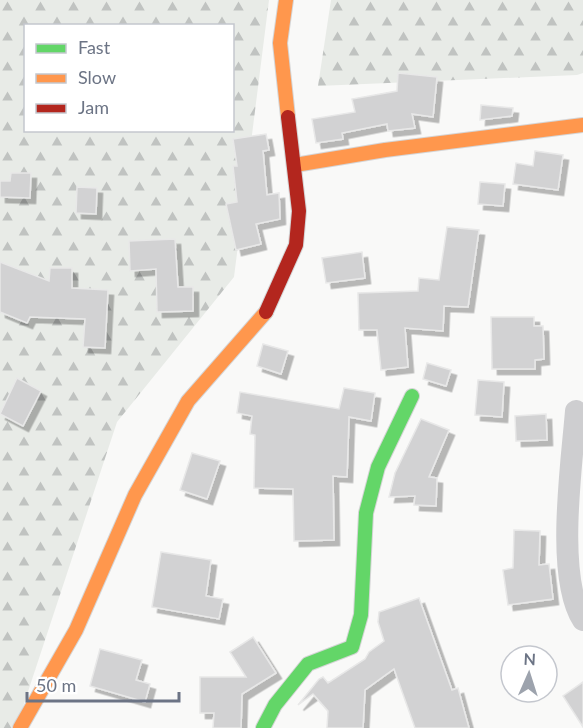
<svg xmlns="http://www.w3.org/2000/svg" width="583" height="728" font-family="Lato,sans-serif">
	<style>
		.forest { fill: url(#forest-firs); fill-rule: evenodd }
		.building { fill: #d2d2d3; stroke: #e8e8e8; stroke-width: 1.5; filter: url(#shadow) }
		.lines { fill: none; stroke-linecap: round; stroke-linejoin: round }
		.fast-casing { stroke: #d5d5d6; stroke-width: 16 }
		.slow-casing { stroke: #d5d5d6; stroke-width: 16 }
		.jam-casing { stroke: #d5d5d6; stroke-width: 16 }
		.street { stroke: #ceced0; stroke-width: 22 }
		.fast { stroke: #63d668; stroke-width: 14 }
		.slow { stroke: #ff974d; stroke-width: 14 }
		.jam { stroke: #b3261e; stroke-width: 14 }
	</style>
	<defs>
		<pattern id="forest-firs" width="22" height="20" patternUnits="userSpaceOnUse" patternTransform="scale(1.5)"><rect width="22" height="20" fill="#e8ebe7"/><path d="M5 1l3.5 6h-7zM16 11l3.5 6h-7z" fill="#c0c3c1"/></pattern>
		<filter id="shadow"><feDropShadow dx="5.5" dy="5.5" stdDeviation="0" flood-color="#0004"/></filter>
	</defs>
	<rect width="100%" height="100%" fill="#f9f9f8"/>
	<!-- forest -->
	<g class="forest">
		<path d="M0,0H269L234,277L117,422L16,728H0ZM26,26H232V130H26Z"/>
		<polygon points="331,0 583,0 583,73 577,75 318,86"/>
	</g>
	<!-- building -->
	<g class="building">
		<polygon points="398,73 437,77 433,117 412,114 415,128 388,131 387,124 342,133 343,139 316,143 312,119 355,112 352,99 397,91"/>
		<polygon points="481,105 513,108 512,116 480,120"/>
		<polygon points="266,134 269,150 263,151 267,195 279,193 280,219 256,224 261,244 236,250 226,204 237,202 233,166 237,166 233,139"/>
		<polygon points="535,151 563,155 558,190 513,184 516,163 533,166"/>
		<polygon points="11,173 31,173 30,198 0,197 0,181 10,181"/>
		<polygon points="480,182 505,184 503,206 478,204"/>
		<polygon points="77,187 97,188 96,214 76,213"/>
		<polygon points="447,227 479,230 468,307 444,306 443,331 405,328 408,367 381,370 377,330 359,330 358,293 418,291 419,278 439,280"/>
		<polygon points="175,239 178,287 193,287 193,311 157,312 156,269 130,271 129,241"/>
		<polygon points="362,252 365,278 326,283 322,258"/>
		<polygon points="0,262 49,281 50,268 72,268 72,288 108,290 105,348 83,347 85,319 30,317 27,323 0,312"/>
		<polygon points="491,317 534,317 534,326 543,326 544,359 535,360 535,369 492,369"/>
		<polygon points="263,344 288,351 281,374 257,366"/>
		<polygon points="427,363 451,370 446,386 423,379"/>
		<polygon points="17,378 41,391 23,426 0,414"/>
		<polygon points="478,380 504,382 502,417 475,415"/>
		<polygon points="344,388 375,393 371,421 349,417 347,477 333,476 334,540 294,541 293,489 254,488 255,435 250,434 252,416 237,413 240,392 339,409"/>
		<polygon points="546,414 547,440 516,441 515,416"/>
		<polygon points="421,419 449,430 429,477 437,478 436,506 414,505 415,496 389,497 395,473"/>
		<polygon points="192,453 220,461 207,499 180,490"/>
		<polygon points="514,530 540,531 539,565 549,564 553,599 508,605 503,570 513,568"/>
		<polygon points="161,552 211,560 206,596 223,599 219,619 152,607"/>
		<polygon points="419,598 452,690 458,688 469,728 415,728 394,669 365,690 363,728 327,728 328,711 313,694 298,705 319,679 323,677 328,683 365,659 369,652 384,641 378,622 379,612"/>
		<polygon points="253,637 276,673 242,694 241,728 213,728 214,713 200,713 200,677 246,677 230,652"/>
		<polygon points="100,649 142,660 136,680 150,684 145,702 90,686"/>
		<polygon points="583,682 583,727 563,696"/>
	</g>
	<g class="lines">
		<defs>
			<polyline id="fast" points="263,728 275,705 308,664 352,647 361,615 366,513 378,467 412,396"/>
			<g id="slow">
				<polyline points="286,0 280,43 288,117"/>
				<polyline points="295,165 385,150 583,125"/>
				<polyline points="20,728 76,630 135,495 188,401 266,312"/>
			</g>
			<polyline id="jam" points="266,312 296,245 299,211 288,117"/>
		</defs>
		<!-- fast casing -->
		<use href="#fast" class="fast-casing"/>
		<!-- slow casing -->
		<use href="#slow" class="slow-casing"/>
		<!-- jam casing -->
		<use href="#jam" class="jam-casing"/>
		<!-- street -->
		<path class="street" d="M576,411C572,462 555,577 583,620"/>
		<!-- fast -->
		<use href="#fast" class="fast"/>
		<!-- slow -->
		<use href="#slow" class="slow"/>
		<!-- jam -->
		<use href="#jam" class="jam"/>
	</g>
	<!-- legend -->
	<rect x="24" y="24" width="210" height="108" fill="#ffffff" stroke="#c4c7ce" stroke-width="1.5"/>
	<rect x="36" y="44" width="30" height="9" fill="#63d668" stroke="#c4c7ce" stroke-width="1.5"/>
	<text x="78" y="54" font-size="18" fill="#6c7485">Fast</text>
	<rect x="36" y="74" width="30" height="9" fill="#ff974d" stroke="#c4c7ce" stroke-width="1.5"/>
	<text x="78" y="84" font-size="18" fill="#6c7485">Slow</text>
	<rect x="36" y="104" width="30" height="9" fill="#b3261e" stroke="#c4c7ce" stroke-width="1.5"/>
	<text x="78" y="114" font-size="18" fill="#6c7485">Jam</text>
	<!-- north arrow -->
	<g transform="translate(529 674) rotate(3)"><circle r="28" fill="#ffffff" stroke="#c4c7ce" stroke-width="1.5"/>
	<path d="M0-4.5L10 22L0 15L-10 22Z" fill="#9da3ad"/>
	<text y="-9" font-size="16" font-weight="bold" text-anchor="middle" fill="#6c7485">N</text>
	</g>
	<!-- scale -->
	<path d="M27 692v9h152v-9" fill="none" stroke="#6c7485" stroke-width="3"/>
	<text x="36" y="692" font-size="18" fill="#6c7485" stroke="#ffffff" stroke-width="4.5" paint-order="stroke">50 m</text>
</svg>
